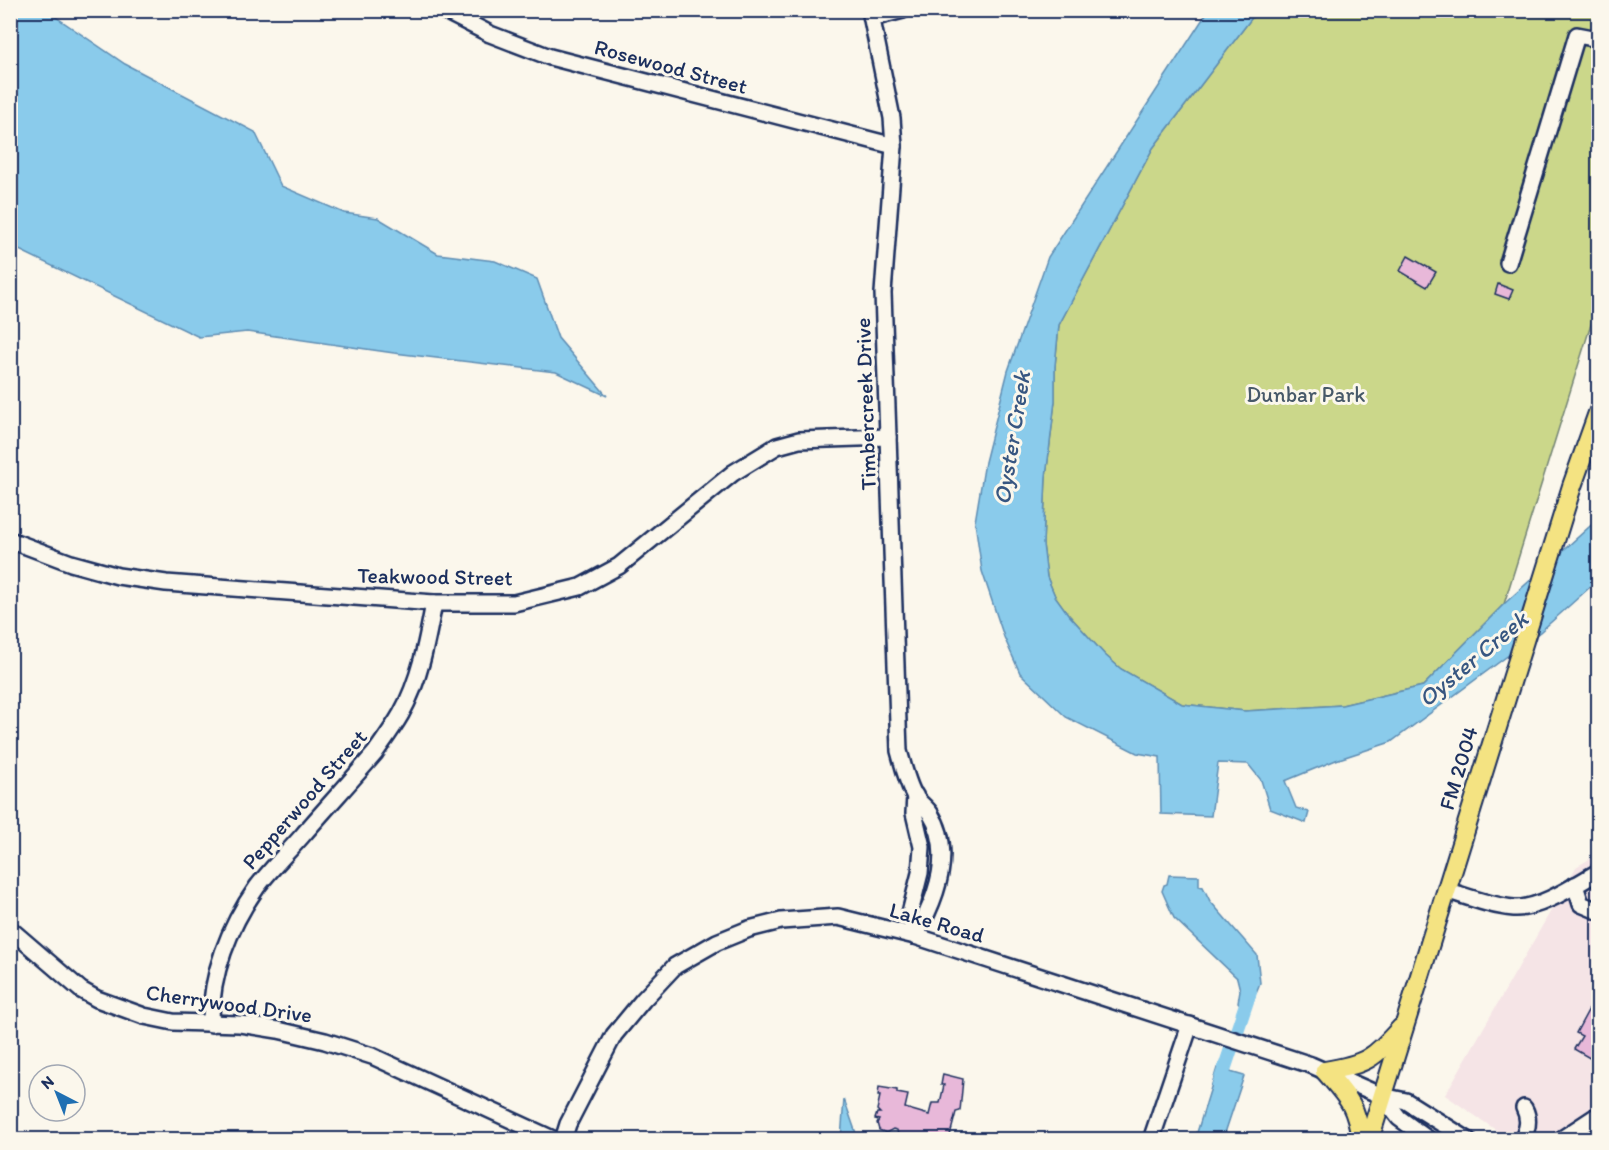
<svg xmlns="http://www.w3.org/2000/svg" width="1609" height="1150" font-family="Itim,sans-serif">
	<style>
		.built { fill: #f5e4e6 }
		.green { fill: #cbd78a; stroke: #738374; stroke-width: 1.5 }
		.water { fill: #8acbeb; stroke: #5e8db3; stroke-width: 1.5 }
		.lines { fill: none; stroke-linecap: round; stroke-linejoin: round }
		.canal { stroke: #8acbeb; stroke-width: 14 }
		.building { fill: #e8b8d9; stroke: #1b2f5e; stroke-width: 1.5 }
		.minor-casing { stroke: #1b2f5e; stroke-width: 20 }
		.major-casing { stroke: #1b2f5e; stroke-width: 22 }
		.minor { stroke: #fbf7ec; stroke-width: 15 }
		.major { stroke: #f4e382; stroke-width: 18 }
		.labels { text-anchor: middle; stroke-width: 6; stroke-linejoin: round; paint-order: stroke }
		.street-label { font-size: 22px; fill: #1b2f5e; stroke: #fbf7ec }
		.park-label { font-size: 22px; fill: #475969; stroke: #fbf7ec }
		.water-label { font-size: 24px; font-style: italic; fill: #375681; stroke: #fbf7ec }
	</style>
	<rect width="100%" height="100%" fill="#fbf7ec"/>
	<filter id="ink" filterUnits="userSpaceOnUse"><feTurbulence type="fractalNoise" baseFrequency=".0167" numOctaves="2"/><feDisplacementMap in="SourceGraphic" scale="12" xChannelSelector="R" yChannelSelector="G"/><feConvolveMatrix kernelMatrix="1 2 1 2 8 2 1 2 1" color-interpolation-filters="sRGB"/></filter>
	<g filter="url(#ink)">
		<!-- built -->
		<polygon class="built" points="1598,854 1598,1139 1509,1139 1445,1095 1576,867"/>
		<!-- green -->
		<polygon class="green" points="1257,11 1598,11 1598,302 1504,604 1423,686 1342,705 1245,711 1182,704 1121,669 1105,655 1068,614 1055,596 1047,577 1043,544 1046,477 1055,401 1055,366 1059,325 1153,148"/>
		<!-- water -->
		<g class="water">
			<polygon points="11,10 47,11 125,64 255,132 281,186 344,213 378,218 438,254 495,261 537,279 558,338 607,396 556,372 394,353 247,332 199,337 11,246"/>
			<polygon points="1208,11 1257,11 1153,148 1059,325 1055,366 1055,401 1046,477 1043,544 1047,577 1055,596 1068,614 1105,655 1121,669 1182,704 1245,711 1342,705 1423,686 1504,604 1598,519 1598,580 1540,632 1391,742 1336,760 1285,781 1296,808 1309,812 1306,823 1270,809 1261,780 1248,764 1218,763 1211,816 1161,814 1160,757 1137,753 1066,717 1020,673 1004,637 982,571 975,522 985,462 1008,371 1048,257"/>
			<polygon points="1169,875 1199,876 1199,886 1203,887 1210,901 1257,955 1260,983 1251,1005 1244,1009 1238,1002 1240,990 1237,978 1174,918 1162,891 1164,885 1167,884"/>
			<polygon points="1217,1068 1244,1076 1223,1139 1195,1139"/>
			<polygon points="844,1099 858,1139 841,1139"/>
		</g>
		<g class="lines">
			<!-- canal -->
			<polyline class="canal" points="1219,1085 1250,992"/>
		</g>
		<!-- building -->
		<g class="building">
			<polygon points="1408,256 1436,272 1427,287 1400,271"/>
			<polygon points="1498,284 1513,290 1509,299 1495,294"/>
			<polygon points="1598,992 1598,1051 1593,1060 1574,1049 1582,1036 1576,1033"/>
			<polygon points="943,1074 963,1079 960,1111 956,1112 949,1139 899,1140 897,1130 893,1129 886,1133 879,1130 877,1123 879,1120 875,1119 877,1113 880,1113 877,1110 880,1096 878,1096 879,1087 897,1090 897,1093 908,1095 905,1108 929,1115 932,1103 940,1103 944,1085 941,1085"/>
		</g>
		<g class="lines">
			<defs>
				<g id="minor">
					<polyline points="443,10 490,34 550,57 894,146"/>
					<path d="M870,10L892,118L894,146L883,293L899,751C903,765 907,782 914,795C918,802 925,806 930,813C955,852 936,900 915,936"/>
					<polyline points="872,18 903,10"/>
					<polyline points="1508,263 1577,35 1598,39"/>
					<polyline points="10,540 71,563 118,576 166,583 434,603 514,603 580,587 619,566 733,473 777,446 799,440 888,437"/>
					<polyline points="915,795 914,813 922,847 920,873 910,913 915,936"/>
					<polyline points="1575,885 1581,904 1598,911"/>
					<path d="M1446,890C1468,897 1491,906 1514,908C1539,910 1577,884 1598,872"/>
					<polyline points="10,929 81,990 97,999 144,1016 173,1022 240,1024 278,1030 325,1041 372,1056 555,1140"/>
					<path d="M211,1024C210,975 229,927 257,887C271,869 287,853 302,836C326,808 351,781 375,753C384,740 393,728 401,714C420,680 427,641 434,603"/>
					<polyline points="1382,1096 1399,1118 1429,1140"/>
					<polyline points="563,1140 568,1124 614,1035 643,1000 675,966 717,942 749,929 781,921 838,917 915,936 1311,1065 1382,1096 1406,1101 1468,1140"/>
					<polyline points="1151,1140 1190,1025"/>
					<path d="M1522,1140C1528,1129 1530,1119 1524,1108"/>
					<polyline points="1560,1140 1598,1115"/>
				</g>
				<g id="major">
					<path d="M1325,1071C1368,1064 1372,1059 1401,1028"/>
					<path d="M1325,1071C1348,1098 1356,1104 1361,1140"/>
					<polyline points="1369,1140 1572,486 1598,413"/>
				</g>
			</defs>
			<!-- minor casing -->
			<use href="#minor" class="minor-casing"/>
			<!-- major casing -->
			<use href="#major" class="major-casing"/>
			<!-- minor -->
			<use href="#minor" class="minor"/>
			<!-- major -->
			<use href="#major" class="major"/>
		</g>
	</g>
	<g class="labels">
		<!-- street labels -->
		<g class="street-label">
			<text transform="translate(671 66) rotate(15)" y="8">Rosewood Street</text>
			<text transform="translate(865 404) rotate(-92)" y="8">Timbercreek Drive</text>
			<text transform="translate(435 576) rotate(1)" y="8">Teakwood Street</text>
			<text transform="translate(1458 768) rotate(-73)" y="8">FM 2004</text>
			<text transform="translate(304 799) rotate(-49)" y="8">Pepperwood Street</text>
			<text transform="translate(937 922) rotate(16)" y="8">Lake Road</text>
			<text transform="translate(229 1003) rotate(8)" y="8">Cherrywood Drive</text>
		</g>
		<!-- park labels -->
		<g class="park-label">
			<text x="1306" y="402">Dunbar Park</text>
		</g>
		<!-- water labels -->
		<g class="water-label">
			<text transform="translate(1012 438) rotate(-81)" y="8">Oyster Creek</text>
			<text transform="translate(1473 659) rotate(-40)" y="8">Oyster Creek</text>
		</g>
	</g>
	<!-- margin -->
	<rect width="1609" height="1150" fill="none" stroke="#fbf7ec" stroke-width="36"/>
	<rect x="18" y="18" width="1573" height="1114" fill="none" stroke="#1b2f5e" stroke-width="2" filter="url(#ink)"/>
	<!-- north arrow -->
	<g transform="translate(57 1093) rotate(318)"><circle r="28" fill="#fbf7ec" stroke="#a1a7b3" stroke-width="1.5"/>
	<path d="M0-4.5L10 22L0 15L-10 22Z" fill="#1f6fb2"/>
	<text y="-9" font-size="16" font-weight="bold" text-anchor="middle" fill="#1b2f5e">N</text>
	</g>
</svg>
